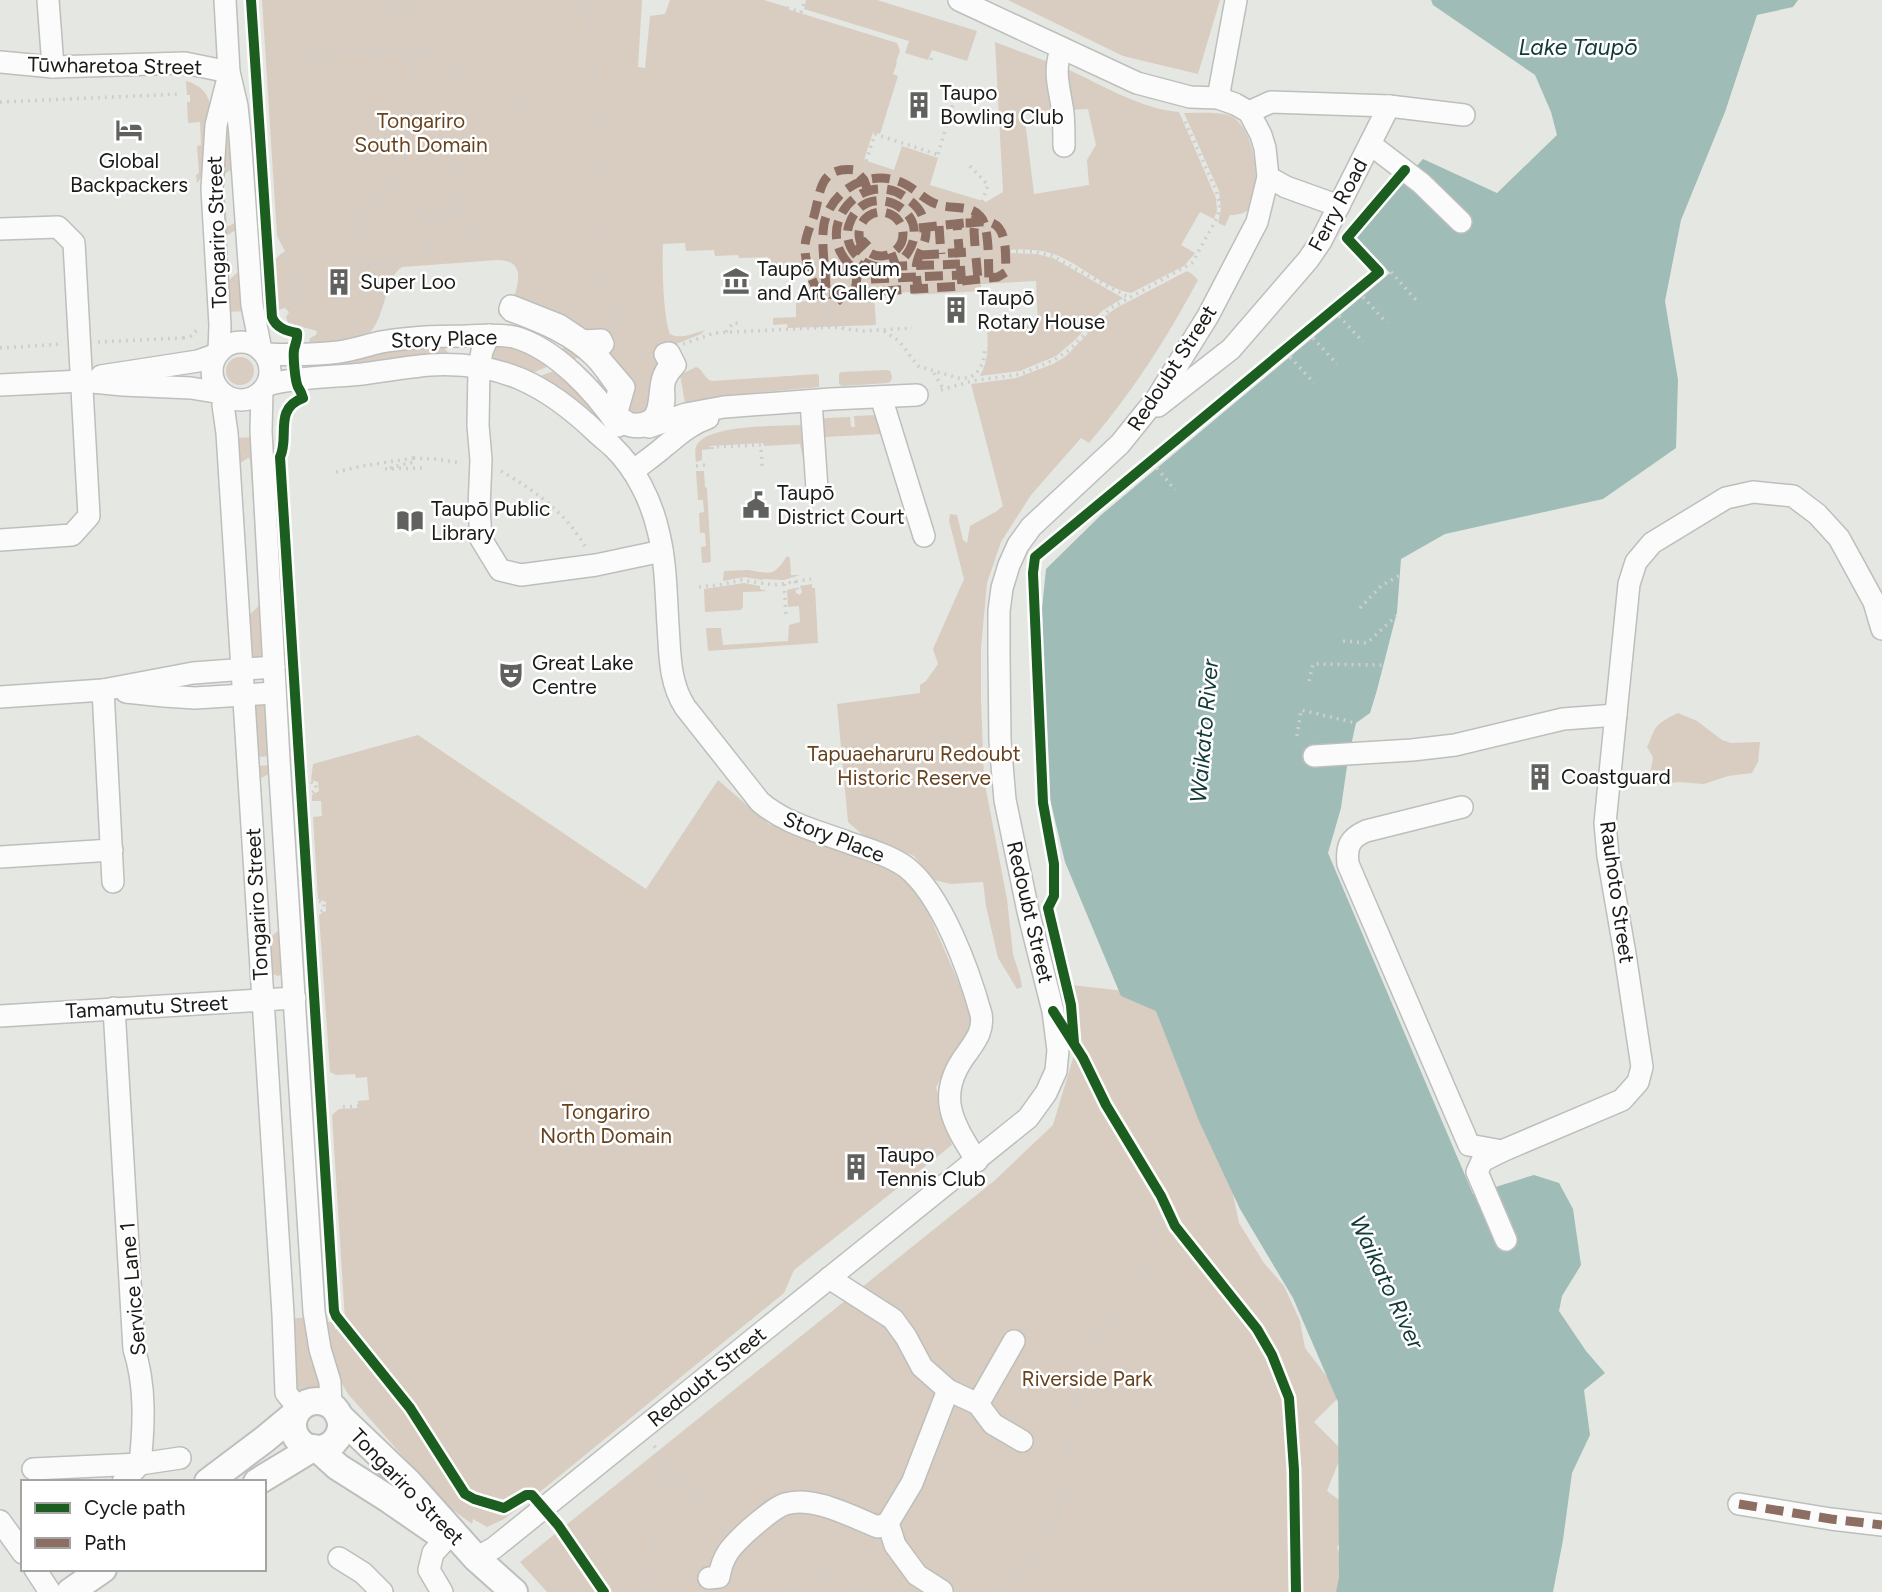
<svg xmlns="http://www.w3.org/2000/svg" width="1882" height="1592" font-family="Figtree,sans-serif">
<rect width="100%" height="100%" fill="#e5e7e2"/>
<g fill="#d8cdc0">
<path d="M262,0H642L638,67L645,68L650,16L665,14L670,0H764L787,7V9L897,43L900,51L896,62L897,63L893,74L898,76L880,134L873,132L864,160L894,170L902,146L938,158L930,185L986,202L1003,192L995,42L1051,63L1058,110L1024,112L1034,194L1089,185L1087,160L1096,145L1088,109L1067,110L1063,67C1096,82 1143,110 1179,112L1216,198L1217,210L1214,219L1200,212L1181,245L1195,253L1184,266L1131,293C1101,287 1080,263 1053,254C1039,249 1024,249 1009,250L1010,253L1036,254L1053,258L1123,298L1102,311L1075,340L1056,356L1020,371L980,376C989,360 988,345 987,327L1038,325L1036,281L981,284V291L913,295L912,292L874,294L876,325L788,328L787,324L773,325V318L796,317V302L809,301L807,266L769,267L768,257L739,258L738,255L715,256L714,250L686,251L685,243L663,244C662,265 663,316 670,334C680,340 694,333 705,330L701,334L666,348L643,426L592,381L611,378L590,353L569,361L557,351L576,342L510,309C516,289 530,261 498,260L402,267C383,278 386,328 362,338C348,345 332,339 318,343C314,344 312,347 308,348L310,338L316,335L317,331L288,323L286,317L289,312L285,308L279,310L271,262L285,251L277,236Z"/>
<path d="M806,0H877L977,31L967,61L932,50L928,60L905,53L909,41L804,9Z"/>
<path d="M1008,0H1220L1198,74L1123,56Z"/>
<path d="M186,81C216,90 211,111 208,137C206,150 204,163 202,176L197,183L196,175L199,173L197,146L201,145L200,122L188,123L187,102H190V95H187Z"/>
<path d="M228,112L232,169L223,175L227,226H229L240,220L247,311L225,312L226,283L238,272L236,231H234L223,238L218,189Z"/>
<path d="M1184,113C1195,113 1218,112 1228,115C1255,124 1263,186 1250,208C1245,214 1237,215 1230,215L1225,226L1218,223L1221,209L1219,191Z"/>
<path d="M1187,271L1192,274L1198,280C1167,338 1132,393 1089,443L1081,438L1031,495L1001,542L987,583L981,648V700L984,779L1007,899L1013,954L1020,976L1022,987L1017,989L998,958L986,906L983,882L951,884L934,880L914,856L864,836L848,822L837,704L920,693V685L926,681L938,664L933,649L964,579L949,521L950,514L957,515L963,540L967,543L970,526L997,511L1003,506L971,384L1016,378L1053,364L1066,356L1102,319L1116,308Z"/>
<path d="M505,343L539,356L549,366L532,373L529,377L492,363C489,352 493,345 505,343Z"/>
<path d="M444,347L450,356L425,355L398,357L377,360L343,369L309,373L308,363L354,359L396,348Z"/>
<circle cx="240" cy="371" r="14"/>
<path d="M557,367L590,402L607,431L537,377L554,371Z"/>
<path d="M696,367C703,369 704,379 712,381L817,374L819,376V387L722,396L685,403L680,375Z"/>
<path d="M886,370L890,371L892,376L891,381L888,383L842,386L839,384V374L841,372Z"/>
<path d="M877,415L882,434L825,437L824,429H819L821,420L826,418L850,417L851,427H855L854,416Z"/>
<path d="M802,425L805,456L803,458L800,444L764,446L763,443L710,446V449L702,450V460L696,462C695,454 694,446 700,441C717,425 779,426 802,425Z"/>
<path d="M255,437L268,649L263,660L250,658L248,616L260,605L250,459L248,458L236,466L234,438Z"/>
<path d="M696,471H704L705,487L707,488L711,562L702,563L701,547L706,546L705,533H700L699,513L704,512L703,500H698Z"/>
<path d="M787,556L790,558L791,575H800L784,580L763,579L762,580L744,577L723,581L724,571C732,571 740,570 748,570C771,573 773,578 787,556Z"/>
<path d="M744,583L760,586V589L767,591L743,592V607L741,610L705,612L704,589Z"/>
<path d="M812,584V588H815L818,643L708,651L706,628H721L723,645L788,641L789,625L800,622L799,606L788,607L787,590L795,588L796,593L800,595L802,592L800,586Z"/>
<path d="M265,703L270,707L275,756L254,757L255,705Z"/>
<path d="M1678,713L1697,721L1722,740L1731,743L1760,742L1758,762L1752,773L1728,776L1704,784L1678,782L1648,786L1653,757L1647,747C1650,742 1651,736 1654,731C1658,722 1670,717 1678,713Z"/>
<path d="M418,735L646,889L718,780L769,824L896,871L921,896L975,1020L936,1087L952,1145L794,1270L784,1293L536,1495L528,1492L506,1505L479,1497L467,1491L419,1414L345,1320L332,1115L339,1109L358,1108V1101L369,1100L367,1077L356,1078L355,1074L336,1075L330,1072L319,915L326,911V902L318,899L313,817L322,816L321,801H312V795L319,791L318,782L311,780L313,764Z"/>
<path d="M275,765L286,972L278,976L270,973L268,939L279,930L269,774L256,781L254,766Z"/>
<path d="M1072,985L1149,994L1224,1151L1239,1223L1264,1263L1284,1286L1300,1321L1305,1348L1341,1395L1314,1422L1343,1451L1327,1491L1358,1514L1337,1547L1346,1577L1340,1592H547L520,1562L994,1181L1053,1125L1079,1038Z"/>
<path d="M310,1317L322,1387L292,1391L288,1319Z"/>
<path d="M319,1317H327L328,1322H334L335,1329H341L342,1334H347L388,1387L412,1415L464,1497L471,1501L505,1510L509,1509L527,1497L532,1498L504,1519L487,1527L473,1519L472,1524L445,1504L348,1394L338,1377Z"/>
</g>
<path fill="#9fbcb7" d="M1431,0H1798L1793,7L1757,15L1725,112L1681,220L1665,301L1678,380L1676,448L1603,499L1445,534L1401,559L1397,612L1377,690L1370,713L1356,723L1348,759L1341,808L1328,853L1473,1194L1534,1175L1559,1183L1573,1209L1581,1265L1562,1296L1559,1311L1586,1351L1605,1373L1584,1390L1590,1435L1572,1473L1563,1540L1553,1592H1336L1339,1578L1338,1402L1293,1298L1240,1209L1199,1121L1156,1011L1121,996L1065,862L1044,774L1039,638L1046,569L1101,515L1390,273L1355,236L1423,159L1497,193L1557,135L1551,112L1535,75L1433,5Z"/>
<g fill="none" stroke-linecap="round" stroke-linejoin="round">
<defs>
<g id="minor">
<path d="M48,0L53,67"/>
<path d="M225,0L229,72L237,106L240,135L252,305L261,350"/>
<path d="M1062,48C1052,71 1060,89 1063,113C1064,124 1064,135 1064,146"/>
<path d="M0,62L53,67L185,63L229,72"/>
<path d="M1218,98L1236,0"/>
<path d="M1389,106L1464,115"/>
<path d="M1370,144L1421,183L1461,222"/>
<path d="M1268,177L1286,187L1339,206"/>
<path d="M0,229L58,227L74,243L89,516L72,535L0,540"/>
<path d="M511,306L559,325L583,341L601,340L603,344L594,352L624,387L616,415L630,424C675,427 649,385 671,365L665,354L669,353L675,365C654,387 670,394 661,412C651,433 626,429 613,415L619,388C611,378 604,366 595,357C572,334 542,322 512,311L510,309Z"/>
<path d="M489,335L482,351L479,368L478,425L481,460L479,508L481,539L500,570L521,575L596,565L662,551"/>
<circle cx="241" cy="371" r="29"/>
<path d="M219,352L220,325L212,189L216,125L228,78"/>
<path d="M265,354C290,355 314,355 339,352C354,350 367,345 381,342C409,337 438,336 466,336C482,335 499,334 514,337C555,348 595,392 618,426"/>
<path d="M101,376L198,361L217,354"/>
<path d="M0,385L82,381L123,385L191,388L221,393"/>
<path d="M267,385C298,377 330,377 362,374C385,371 407,367 430,365C502,361 547,385 597,433C602,438 608,442 613,447C635,468 651,500 658,530C666,561 666,594 668,625C670,654 669,682 685,707L760,802C786,824 815,830 847,842C867,849 889,855 906,867C942,895 969,971 981,1014C984,1030 976,1040 967,1053C935,1095 952,1122 977,1161"/>
<path d="M262,391L261,431L279,760L314,1312L320,1349L330,1382L331,1406"/>
<path d="M224,395L223,405L227,433L283,1314L286,1393L299,1409"/>
<path d="M881,397L924,536"/>
<path d="M811,401L817,489"/>
<path d="M1158,406L1231,349L1308,260L1321,241L1389,106L1271,102L1249,112"/>
<path d="M649,427L686,414L724,407L831,399L917,395"/>
<path d="M633,471C643,463 655,455 665,446C680,434 689,425 708,418"/>
<path d="M103,690L113,882"/>
<path d="M126,692L164,696L195,698L275,693"/>
<path d="M0,697L103,690L193,673L274,667"/>
<path d="M1314,756L1412,750L1455,745L1563,719L1616,715"/>
<path d="M1462,807L1366,831C1350,838 1346,846 1348,864L1469,1145L1502,1151"/>
<path d="M0,857L112,850"/>
<path d="M0,1016L295,998"/>
<path d="M1506,1240L1477,1172L1482,1161L1502,1151L1622,1100L1638,1082L1642,1067L1625,954L1608,856L1605,823L1629,584L1636,562L1652,543L1726,498L1753,492L1793,496L1817,514L1839,538L1874,602L1882,629"/>
<path d="M829,1278L893,1319L906,1337L922,1367L948,1390L978,1404L993,1424L1022,1441"/>
<path d="M978,1404L1014,1341"/>
<path d="M33,1469L140,1464C144,1426 146,1386 134,1349L114,1008"/>
<path d="M123,1482L140,1464L180,1458"/>
<path d="M1739,1504L1831,1519L1882,1525"/>
<path d="M0,1521L23,1553"/>
<path d="M339,1558L363,1573L382,1592"/>
<path d="M476,1558L494,1548L1028,1118L1046,1093L1056,1071L1058,1050L1053,1011L1028,911L1005,800L1000,741L999,656V611L1002,588L1009,565L1018,545L1031,527L1120,444L1157,398L1208,316L1257,222L1268,177L1265,148L1261,135L1249,112L1235,104L1218,98L1190,97L1137,83L959,0"/>
<path d="M35,1569L50,1592"/>
<path d="M709,1578L719,1577C723,1553 733,1545 750,1529C761,1520 772,1509 785,1504C813,1495 852,1517 878,1527L888,1523"/>
<path d="M942,1591L917,1575L895,1545L888,1523L912,1483L948,1390"/>
<path d="M442,1592L429,1570L433,1553L446,1539"/>
</g>
<g id="major">
<circle cx="317" cy="1425" r="24"/>
<path d="M339,1416L408,1482L476,1558L514,1592"/>
<path d="M318,1449L338,1467L387,1498L442,1536"/>
<path d="M208,1482L265,1439L295,1414"/>
<path d="M257,1482L313,1448"/>
<path d="M70,1592L103,1569"/>
</g>
</defs>
<use href="#minor" stroke="#bdbfbc" stroke-width="24"/>
<use href="#major" stroke="#bdbfbc" stroke-width="30"/>
<g stroke="#cecece" stroke-width="3.5" stroke-dasharray="2 5" stroke-linecap="butt">
<path d="M388,0L391,11L397,22L422,51L538,115L562,136L587,164L598,167"/>
<path d="M586,0L599,112L598,271C599,279 601,287 605,294C611,305 618,313 613,326"/>
<path d="M787,8L801,12L805,0"/>
<path d="M394,18L414,0"/>
<path d="M277,56L358,50L421,51"/>
<path d="M931,60L932,57"/>
<path d="M0,102L181,94"/>
<path d="M938,154L953,104H955"/>
<path d="M866,161L875,134L939,155"/>
<path d="M453,163L462,173L457,182L462,192L453,210"/>
<path d="M970,166L988,185L979,210"/>
<path d="M378,198L394,210C403,209 412,208 419,211L421,218L438,222L441,211L460,210L488,255"/>
<path d="M426,219L428,259"/>
<path d="M280,241L371,210"/>
<path d="M975,246L976,258"/>
<path d="M1009,251L1036,252L1052,256L1128,297"/>
<path d="M970,252H981"/>
<path d="M281,254C295,273 312,292 287,310"/>
<path d="M824,262L825,271"/>
<path d="M372,266L378,279L380,308"/>
<path d="M397,266L392,264L355,267C354,236 363,217 381,193C387,186 395,181 398,173C413,135 411,91 414,51"/>
<path d="M1391,272L1417,301"/>
<path d="M296,275L317,274"/>
<path d="M1363,297L1387,323"/>
<path d="M827,313L844,329"/>
<path d="M377,316L379,315"/>
<path d="M1339,316L1363,342"/>
<path d="M816,327L837,302"/>
<path d="M884,331L899,341L918,366L958,378H968L976,374L983,363L985,350"/>
<path d="M726,332L733,323H740"/>
<path d="M183,338L191,336L200,327"/>
<path d="M1313,338L1337,364"/>
<path d="M98,342L183,338"/>
<path d="M683,344L714,333L832,327L863,331L912,328"/>
<path d="M0,348L62,344"/>
<path d="M620,348L631,353L646,354"/>
<path d="M1290,357L1314,383"/>
<path d="M934,373L943,389"/>
<path d="M941,390L972,381L1021,374L1054,360L1069,350L1111,308L1192,263L1217,218L1220,205L1216,190L1183,117"/>
<path d="M712,449V447L761,445L762,467"/>
<path d="M696,466L705,465"/>
<path d="M422,468L385,469L414,462V458L434,459L462,463"/>
<path d="M1157,468L1175,490"/>
<path d="M501,471C534,490 565,512 585,546"/>
<path d="M336,472L362,466L414,458"/>
<path d="M795,581L798,591"/>
<path d="M784,584L786,616"/>
<path d="M699,587L719,585L741,580L774,585L811,579"/>
<path d="M1360,608L1381,586L1400,575"/>
<path d="M1343,641L1367,643L1396,616"/>
<path d="M1309,681L1313,664L1383,665"/>
<path d="M1297,736L1301,710L1356,723"/>
<path d="M311,782L316,784V790L312,793"/>
<path d="M319,901L324,903V910L319,913"/>
<path d="M343,1107L358,1106"/>
<path d="M654,1446L721,1530"/>
<path d="M547,1585L548,1592"/>
<path d="M649,1592L648,1576L668,1461"/>
<path d="M786,1592C808,1568 841,1575 866,1592"/>
<path d="M995,1592L1023,1570L1039,1553L1058,1514L1063,1491L1077,1387L1087,1350L1100,1332L1124,1304L1147,1258L1156,1234L1161,1196"/>
</g>
<use href="#minor" stroke="#fbfbfb" stroke-width="21"/>
<use href="#major" stroke="#fbfbfb" stroke-width="26"/>
<g stroke="#8d6e63" stroke-width="9" stroke-dasharray="18 9" stroke-linecap="butt">
<path d="M868,191L864,180L855,170C819,166 821,191 814,216C810,227 805,237 805,248C805,264 812,282 820,295L962,286L957,224"/>
<circle cx="881" cy="234" r="22"/>
<path d="M939,226L941,254"/>
<path d="M919,228L964,223"/>
<path d="M975,246L974,231L976,216"/>
<path d="M891,253L896,266C951,217 866,171 849,225C843,242 856,262 874,266C883,269 892,267 901,266C921,265 940,265 960,264"/>
<path d="M921,255L970,252"/>
<path d="M976,258L978,279"/>
<path d="M824,262C823,249 822,236 824,224C831,191 866,170 898,181C914,186 924,201 939,205C952,209 971,205 980,216C990,226 988,264 989,279"/>
<path d="M848,263C812,223 867,164 909,200C916,205 922,212 924,221C930,240 921,246 917,262C915,270 917,281 918,289"/>
<path d="M825,271L826,288L830,298"/>
<path d="M871,279L961,275"/>
<path d="M962,281L998,277L1006,272V269C1005,254 1008,226 989,222C981,221 972,223 965,223"/>
<path d="M855,292L857,277L865,262"/>
<path d="M837,302C846,294 842,277 847,265C851,254 861,247 869,239"/>
<path d="M1739,1504L1831,1519L1882,1525"/>
</g>
<defs>
<g id="cycleway">
<path d="M251,0L272,317C276,328 287,331 297,333C298,340 295,344 294,350C293,357 295,381 298,387C300,390 302,394 303,398C273,409 290,437 280,457L334,1311L336,1316L410,1408L465,1494L474,1499L504,1508L526,1495H532L558,1525L604,1592"/>
<path d="M1053,1011L1083,1058L1106,1105L1161,1196L1175,1226L1257,1329L1272,1355L1289,1398L1294,1470L1296,1592"/>
<path d="M1074,1043L1071,1005L1048,908L1054,896V864L1043,803L1033,573L1035,557L1379,272L1347,238L1405,170"/>
</g>
</defs>
<use href="#cycleway" stroke="#fff" stroke-width="15"/>
<use href="#cycleway" stroke="#1b5e20" stroke-width="10"/>
</g>
<defs>
<symbol id="building-bare" viewBox="-9 -9 18 18"><path d="M-4-6H4V6H1V3H-1V6H-4ZM-2.5-4.3h1.7v1.8h-1.7ZM.8-4.3h1.7v1.8H.8ZM-2.5-1h1.7V.8h-1.7ZM.8-1h1.7V.8H.8Z" fill="#61625f" stroke="#fff" stroke-width="2.5" paint-order="stroke"/></symbol>
<symbol id="hotel-bare" viewBox="-9 -9 18 18"><path d="M-6-4.5h1.5V1H6V5H4.5V3h-9V5H-6ZM-4 0a1.8 1.8 0 1 1 3.6 0ZM.5 0V-2.5h3Q6-2.5 6 0Z" fill="#61625f" stroke="#fff" stroke-width="2.5" paint-order="stroke"/></symbol>
<symbol id="museum-bare" viewBox="-9 -9 18 18"><path d="M0-6L6-3V-2H-6V-3ZM-5-1h2V3h-2ZM-1-1h2V3h-2ZM3-1h2V3H3ZM-6 4H6V6H-6Z" fill="#61625f" stroke="#fff" stroke-width="2.5" paint-order="stroke"/></symbol>
<symbol id="civic-bare" viewBox="-9 -9 18 18"><path d="M-.6-6.5H3V-4.5H.6V-3L4-1V1h2V6H-6V1h2V-1L-.6-3ZM-1.2 2.5V6h2.4V2.5Z" fill="#61625f" stroke="#fff" stroke-width="2.5" paint-order="stroke"/></symbol>
<symbol id="library-bare" viewBox="-9 -9 18 18"><path d="M-6-4Q-3-5.5-.7-3.5V5Q-3 3-6 4ZM6-4Q3-5.5 .7-3.5V5Q3 3 6 4Z" fill="#61625f" stroke="#fff" stroke-width="2.5" paint-order="stroke"/></symbol>
<symbol id="theatre-bare" viewBox="-9 -9 18 18"><path d="M-5-5.5Q0-4 5-5.5V0Q5 5 0 6Q-5 5-5 0ZM-3.3-2.5H-1v1.5H-3.3ZM1-2.5H3.3v1.5H1ZM-2.8 1Q0 5.5 2.8 1Z" fill="#61625f" stroke="#fff" stroke-width="2.5" paint-order="stroke"/></symbol>
</defs>
<g fill-rule="evenodd">
<use href="#building-bare" x="900" y="86" width="38" height="38"/>
<use href="#hotel-bare" x="110" y="111" width="38" height="38"/>
<use href="#museum-bare" x="717" y="262" width="38" height="38"/>
<use href="#building-bare" x="320" y="263" width="38" height="38"/>
<use href="#building-bare" x="937" y="291" width="38" height="38"/>
<use href="#civic-bare" x="737" y="486" width="38" height="38"/>
<use href="#library-bare" x="391" y="502" width="38" height="38"/>
<use href="#theatre-bare" x="492" y="656" width="38" height="38"/>
<use href="#building-bare" x="1521" y="758" width="38" height="38"/>
<use href="#building-bare" x="837" y="1148" width="38" height="38"/>
</g>
<g text-anchor="middle" stroke-width="5" stroke-linejoin="round" paint-order="stroke">
<g font-size="21" fill="#1a1b18" stroke="#fff">
<text transform="translate(115 66) rotate(1)" y="7">Tūwharetoa Street</text>
<text transform="translate(1338 205) rotate(-62)" y="7">Ferry Road</text>
<text transform="translate(217 232) rotate(-92)" y="7">Tongariro Street</text>
<text transform="translate(444 339) rotate(-2)" y="7">Story Place</text>
<text transform="translate(1172 368) rotate(-57)" y="7">Redoubt Street</text>
<text transform="translate(834 837) rotate(21)" y="7">Story Place</text>
<text transform="translate(1617 892) rotate(82)" y="7">Rauhoto Street</text>
<text transform="translate(257 904) rotate(-93)" y="7">Tongariro Street</text>
<text transform="translate(1030 912) rotate(77)" y="7">Redoubt Street</text>
<text transform="translate(147 1007) rotate(-3)" y="7">Tamamutu Street</text>
<text transform="translate(133 1289) rotate(-95)" y="7">Service Lane 1</text>
<text transform="translate(707 1377) rotate(-39)" y="7">Redoubt Street</text>
<text transform="translate(407 1487) rotate(46)" y="7">Tongariro Street</text>
</g>
<g font-size="21" fill="#1a1b18" stroke="#fff" text-anchor="start">
<text x="940" y="100">Taupo<tspan x="940" dy="24">Bowling Club</tspan></text>
<text x="129" y="168" text-anchor="middle">Global<tspan x="129" dy="24">Backpackers</tspan></text>
<text x="757" y="276">Taupō Museum<tspan x="757" dy="24">and Art Gallery</tspan></text>
<text x="360" y="289">Super Loo</text>
<text x="977" y="305">Taupō<tspan x="977" dy="24">Rotary House</tspan></text>
<text x="777" y="500">Taupō<tspan x="777" dy="24">District Court</tspan></text>
<text x="431" y="516">Taupō Public<tspan x="431" dy="24">Library</tspan></text>
<text x="532" y="670">Great Lake<tspan x="532" dy="24">Centre</tspan></text>
<text x="1561" y="784">Coastguard</text>
<text x="877" y="1162">Taupo<tspan x="877" dy="24">Tennis Club</tspan></text>
</g>
<g font-size="21" fill="#68421e" stroke="#fff">
<text x="421" y="128">Tongariro<tspan x="421" dy="24">South Domain</tspan></text>
<text x="914" y="761">Tapuaeharuru Redoubt<tspan x="914" dy="24">Historic Reserve</tspan></text>
<text x="606" y="1119">Tongariro<tspan x="606" dy="24">North Domain</tspan></text>
<text x="1087" y="1386">Riverside Park</text>
</g>
<g font-size="23" font-style="italic" fill="#113936" stroke="#fff">
<text x="1578" y="55">Lake Taupō</text>
<text transform="translate(1204 731) rotate(-85)" y="8">Waikato River</text>
<text transform="translate(1387 1282) rotate(65)" y="8">Waikato River</text>
</g>
</g>
<rect x="21" y="1480" width="245" height="91" fill="#ffffff" stroke="#a3a4a3" stroke-width="2"/>
<rect x="35" y="1503" width="35" height="10" fill="#1b5e20" stroke="#a3a4a3" stroke-width="2"/>
<text x="84" y="1515" font-size="21" fill="#1a1b18">Cycle path</text>
<rect x="35" y="1538" width="35" height="10" fill="#8d6e63" stroke="#a3a4a3" stroke-width="2"/>
<text x="84" y="1550" font-size="21" fill="#1a1b18">Path</text>
</svg>
